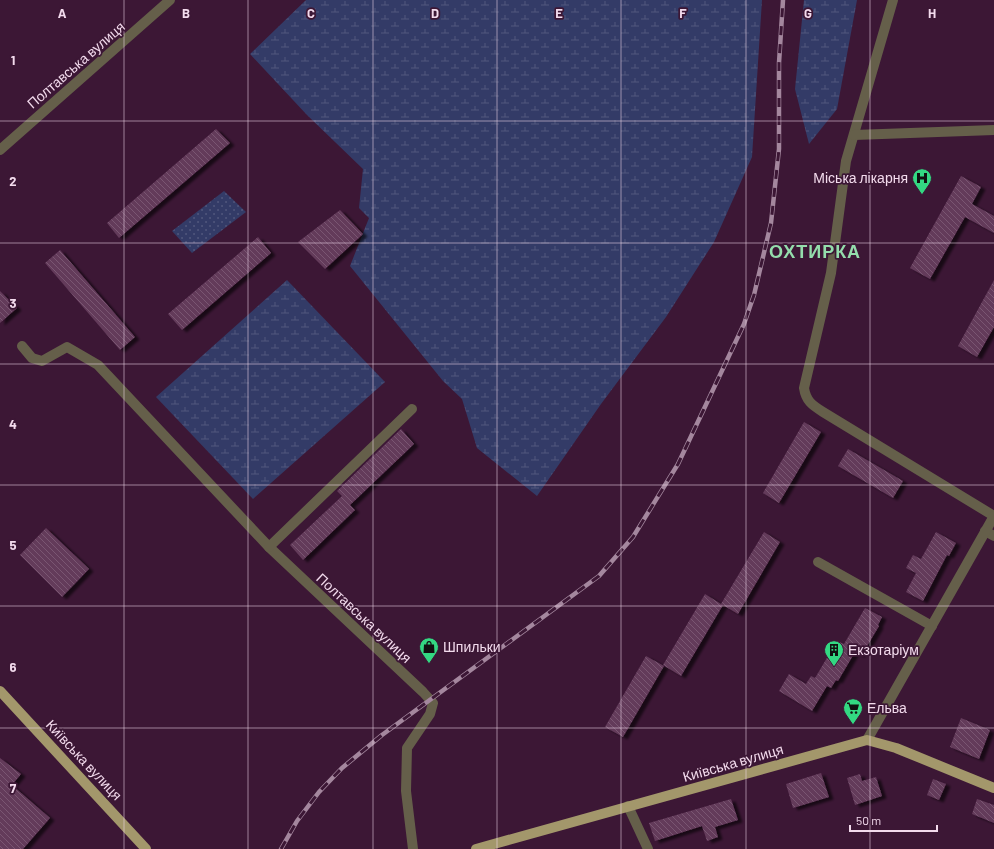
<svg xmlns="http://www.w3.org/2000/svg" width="994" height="849" font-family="Barlow,sans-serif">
<defs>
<pattern id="wetland-marsh" width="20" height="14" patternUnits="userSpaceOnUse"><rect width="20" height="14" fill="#333b67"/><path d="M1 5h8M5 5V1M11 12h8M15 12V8" fill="none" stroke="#51577d"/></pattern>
<pattern id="park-dots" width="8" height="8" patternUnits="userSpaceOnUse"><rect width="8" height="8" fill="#333b67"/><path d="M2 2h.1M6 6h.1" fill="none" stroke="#51577d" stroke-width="1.8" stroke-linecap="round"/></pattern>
<pattern id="building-back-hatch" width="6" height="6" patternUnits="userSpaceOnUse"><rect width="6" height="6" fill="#633a5a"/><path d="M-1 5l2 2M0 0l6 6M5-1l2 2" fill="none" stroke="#7a5672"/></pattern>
<filter id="shadow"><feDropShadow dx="4.5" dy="2.5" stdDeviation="1" flood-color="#0009"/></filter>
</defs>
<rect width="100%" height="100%" fill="#3c1735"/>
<g fill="url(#wetland-marsh)">
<path d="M306,0H762L752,157L714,242L666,317L601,404L537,496L477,448L462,399L443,381L350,266L369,218L359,208L363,169L307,115L250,54Z"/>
<path d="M804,0H857L837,109L809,144L795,89Z"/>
<path d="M287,280L385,382L253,499L156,397Z"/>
</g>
<path fill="url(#park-dots)" d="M224,191L246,212L192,253L172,231Z"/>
<g fill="url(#building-back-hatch)" filter="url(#shadow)">
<path d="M216,129L230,143L119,238L107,223Z"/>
<path d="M961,176L981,187L972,204L994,216V233L965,217L930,279L910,268Z"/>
<path d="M340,210L363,234L325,269L298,242Z"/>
<path d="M258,237L271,253L182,330L168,314Z"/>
<path d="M60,250L135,337L120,350L45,263Z"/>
<path d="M994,280V327L977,357L958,346Z"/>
<path d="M0,291L17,308L0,323Z"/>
<path d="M804,422L821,432L779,503L763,493Z"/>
<path d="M401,429L414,444L350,505L355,510L303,560L290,545L342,496L337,491Z"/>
<path d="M848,449L903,481L893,498L838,466Z"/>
<path d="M46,528L89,569L62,597L20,555Z"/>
<path d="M764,532L780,542L738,614L723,605L681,676L663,665L705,594L721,604Z"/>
<path d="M936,532L956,543L949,556L947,555L923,601L906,592L916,573L906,568L913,555L921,559Z"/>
<path d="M865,608L882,617L878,625L879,626L866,648L865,647L860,655L855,652L838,681L836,680L831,688L827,686L812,711L779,691L789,674L806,684L811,676L815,678L837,641L844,644Z"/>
<path d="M646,656L664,666L623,737L605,727Z"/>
<path d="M961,718L990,730L979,759L950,747Z"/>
<path d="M0,758L21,774L12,785L50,818L23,849H0Z"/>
<path d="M821,773L829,797L793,808L786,784Z"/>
<path d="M860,774L862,781L876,777L882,796L855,805L847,778Z"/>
<path d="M933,779L946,784L939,800L927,795Z"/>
<path d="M731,799L738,820L715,827L718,837L707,841L702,826L655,841L649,823Z"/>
<path d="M977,799L994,805V823L972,814Z"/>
</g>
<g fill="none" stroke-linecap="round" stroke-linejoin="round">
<g stroke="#655f4a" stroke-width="10">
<path d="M893,0L846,161L831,273L804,388C806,401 812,405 823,412L994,516"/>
<path d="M854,135L994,130"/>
<path d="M0,150L170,0"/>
<path d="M22,346L32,358L42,361L67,347L98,365L269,547L423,692L433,703L430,714L407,748L406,791L413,849"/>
<path d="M985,531L994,536"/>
<path d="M269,547L412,409"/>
<path d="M818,562L932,626"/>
<path d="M867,740L994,516"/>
<path d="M628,806L648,849"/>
</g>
<g stroke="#a3976b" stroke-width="10">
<path d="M0,691L146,849"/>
<path d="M476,849L867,740L896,748L994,788"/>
</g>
<defs>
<path id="rail" d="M281,849L297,821L319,792L342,768L382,735L599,576L633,537L678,464L744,324L754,295L771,223L779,149V63L783,0"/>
</defs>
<use href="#rail" stroke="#a4879e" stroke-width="4.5"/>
<use href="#rail" stroke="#3c1735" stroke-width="3" stroke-dasharray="9" stroke-linecap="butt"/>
</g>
<path fill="none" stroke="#f3dbed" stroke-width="1" stroke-opacity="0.55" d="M124,0V849M248,0V849M373,0V849M497,0V849M621,0V849M746,0V849M870,0V849M0,121H994M0,243H994M0,364H994M0,485H994M0,606H994M0,728H994"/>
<defs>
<symbol id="hospital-pin" viewBox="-11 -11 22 30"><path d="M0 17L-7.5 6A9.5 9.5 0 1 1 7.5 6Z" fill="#33d882" stroke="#3c1735"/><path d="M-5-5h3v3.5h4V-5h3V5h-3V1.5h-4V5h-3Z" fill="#111"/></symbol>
<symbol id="shop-pin" viewBox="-11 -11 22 30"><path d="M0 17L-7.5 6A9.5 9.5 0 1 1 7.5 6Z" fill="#33d882" stroke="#3c1735"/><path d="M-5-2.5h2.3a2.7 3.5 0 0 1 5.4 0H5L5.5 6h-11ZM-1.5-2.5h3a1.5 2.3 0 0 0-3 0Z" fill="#111"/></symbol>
<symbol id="building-pin" viewBox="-11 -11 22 30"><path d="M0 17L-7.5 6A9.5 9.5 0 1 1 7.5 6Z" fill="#33d882" stroke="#3c1735"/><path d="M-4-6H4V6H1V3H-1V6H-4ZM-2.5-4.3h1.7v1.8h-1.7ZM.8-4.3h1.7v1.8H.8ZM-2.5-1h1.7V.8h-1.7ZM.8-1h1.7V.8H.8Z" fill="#111"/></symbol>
<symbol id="supermarket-pin" viewBox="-11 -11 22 30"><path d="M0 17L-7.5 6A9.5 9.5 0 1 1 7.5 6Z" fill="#33d882" stroke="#3c1735"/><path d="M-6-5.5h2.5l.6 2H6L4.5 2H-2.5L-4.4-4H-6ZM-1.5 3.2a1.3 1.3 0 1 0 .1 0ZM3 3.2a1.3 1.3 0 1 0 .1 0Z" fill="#111"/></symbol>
</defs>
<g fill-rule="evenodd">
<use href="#hospital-pin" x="911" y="167" width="22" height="30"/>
<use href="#shop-pin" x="418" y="636" width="22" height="30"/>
<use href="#building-pin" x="823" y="639" width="22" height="30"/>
<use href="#supermarket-pin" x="842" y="697" width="22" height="30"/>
</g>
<g text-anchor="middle" stroke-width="3.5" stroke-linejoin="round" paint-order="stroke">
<g font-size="14" fill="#f3dbed" stroke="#3c1735">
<text transform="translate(76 65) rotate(-41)" y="5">Полтавська вулиця</text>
<text transform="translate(364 618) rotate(43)" y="5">Полтавська вулиця</text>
<text transform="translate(84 760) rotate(47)" y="5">Київська вулиця</text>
<text transform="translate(733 763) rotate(-16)" y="5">Київська вулиця</text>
</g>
<g font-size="14" fill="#f3dbed" stroke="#3c1735" text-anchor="start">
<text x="908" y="183" text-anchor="end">Міська лікарня</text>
<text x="443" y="652">Шпильки</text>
<text x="848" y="655">Екзотаріум</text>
<text x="867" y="713">Ельва</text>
</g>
<g font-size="18" font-weight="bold" letter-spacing="1" fill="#94ddac" stroke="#3c1735">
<text x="815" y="258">ОХТИРКА</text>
</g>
</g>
<g font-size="13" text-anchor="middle" font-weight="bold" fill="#f3dbed" stroke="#3c1735" stroke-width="3.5" stroke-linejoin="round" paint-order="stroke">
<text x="62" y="18">A</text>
<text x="186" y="18">B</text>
<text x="311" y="18">C</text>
<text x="435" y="18">D</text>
<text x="559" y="18">E</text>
<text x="683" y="18">F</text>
<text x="808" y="18">G</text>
<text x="932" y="18">H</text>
<text x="13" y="65">1</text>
<text x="13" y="186">2</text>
<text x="13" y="308">3</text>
<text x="13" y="429">4</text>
<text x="13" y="550">5</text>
<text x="13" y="672">6</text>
<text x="13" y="793">7</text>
</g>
<path d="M850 825v6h87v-6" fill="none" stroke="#f3dbed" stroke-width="2"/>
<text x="856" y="825" font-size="12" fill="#f3dbed" stroke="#3c1735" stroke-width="3" paint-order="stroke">50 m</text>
</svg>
